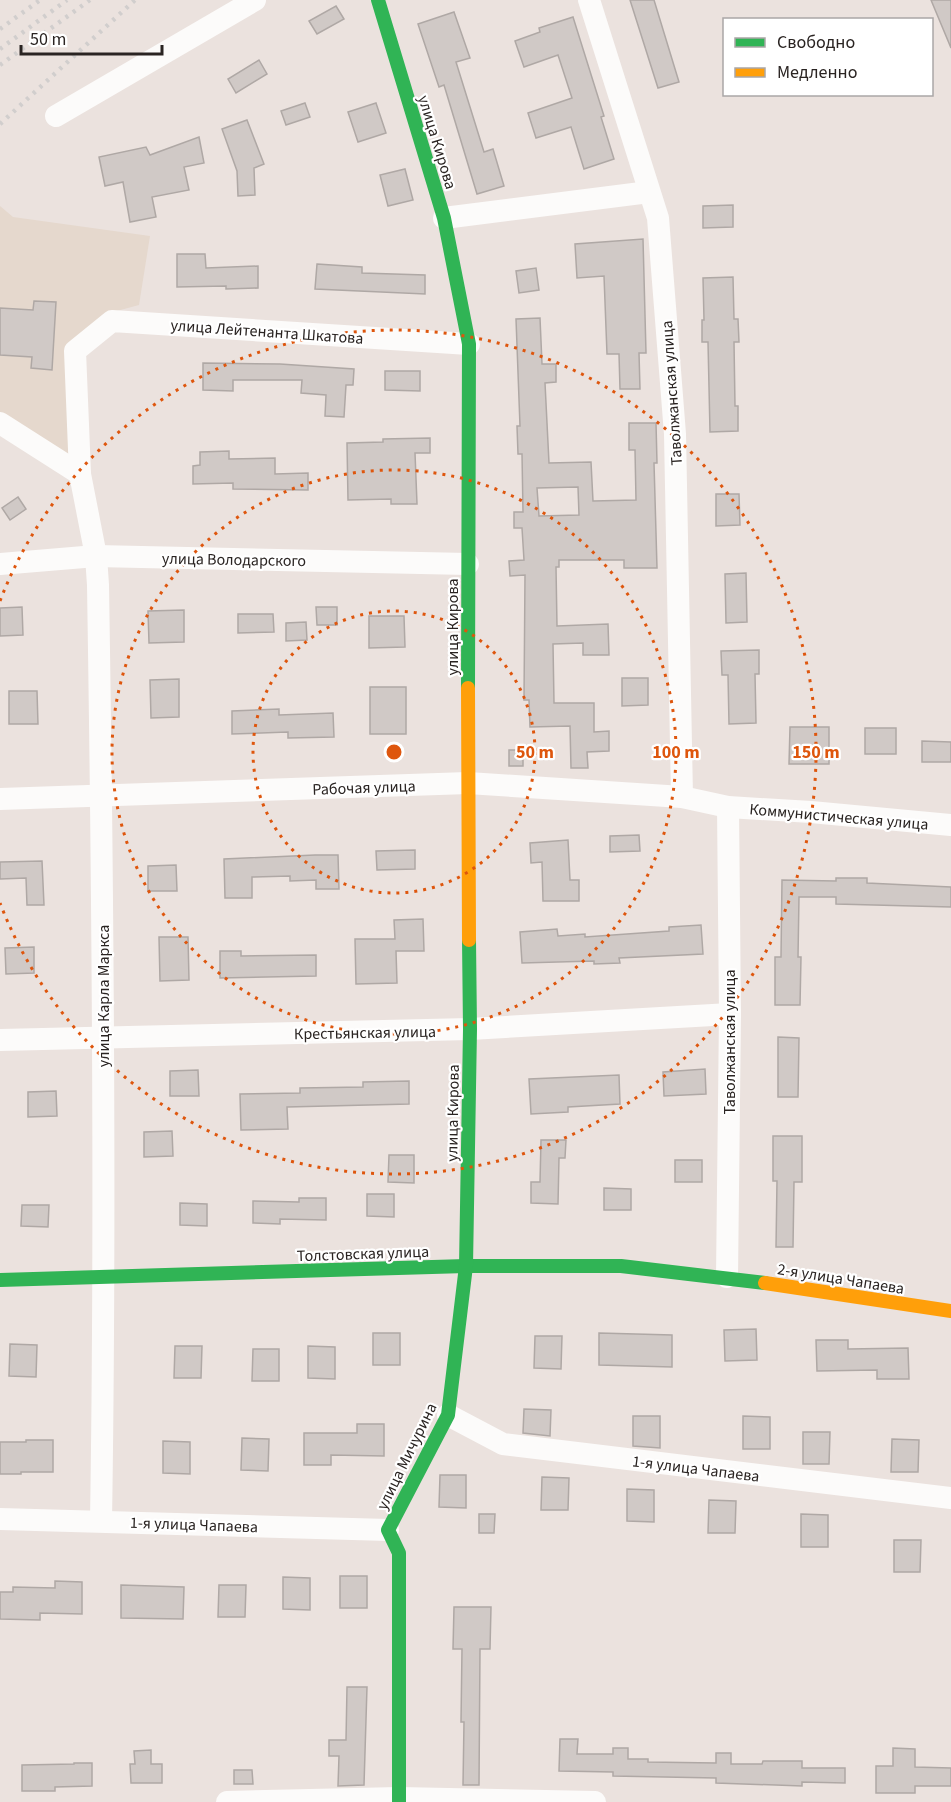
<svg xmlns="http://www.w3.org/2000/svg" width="951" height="1802" font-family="'Source Sans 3',sans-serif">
<rect width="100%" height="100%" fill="#ebe2de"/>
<path fill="#e5d8cd" d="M0,206L13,217L150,236L139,305L113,312L68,348L72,459L0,414Z"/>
<g fill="#d0c9c6" stroke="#afa8a5" stroke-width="1.5" fill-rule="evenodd">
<path d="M630,0H654L679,82L658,88Z"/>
<path d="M931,0H951V48Z"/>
<path d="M336,6L344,19L317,34L309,21Z"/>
<path d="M454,12L470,58L456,62L484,152L493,149L504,186L477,194L444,85L439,87L418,24Z"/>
<path d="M573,17L604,116L601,117L614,159L584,169L571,127L536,138L528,113L572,98L558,55L524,67L515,41L540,32L539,28Z"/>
<path d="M259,60L267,74L236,93L228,79Z"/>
<path d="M305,103L310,117L286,125L281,111Z"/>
<path d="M376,103L386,133L358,142L348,112Z"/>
<path d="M247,120L264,164L254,168L255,195L238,196L237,171L222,129Z"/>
<path d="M199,137L204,163L184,167L189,190L152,197L156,217L130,222L123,182L105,186L99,157L146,147L150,155Z"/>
<path d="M405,169L413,200L388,206L380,175Z"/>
<path d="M733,205V227L703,228V206Z"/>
<path d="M643,239L646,353H639L640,389H620L619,354H607L604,276L577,278L575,244Z"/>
<path d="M177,254H205L206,268L258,266V288L226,289V286L177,287Z"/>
<path d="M317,264L362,267V273L425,275V294L315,289Z"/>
<path d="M536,268L539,290L519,293L516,271Z"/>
<path d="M733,277L734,319H738L739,342H734L735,406H738V431L710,432L708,342H702V320H704L703,278Z"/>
<path d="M34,301L56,302L52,370L31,368L32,357L0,355V308L33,310Z"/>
<path d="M540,318L542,364H556V382L545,383L549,463L591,462L593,501L636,500L635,450H629V423H656L657,463H654L657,568H624V560H559V567H556L557,626L608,624L609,655H583V643L553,644L554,703H594V732L609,731V751L587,752L588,768H571L570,726L530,727L529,700H524L525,575L510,576L509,561L524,560L522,528H514V512H523L522,454H518L517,426H520L516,319ZM578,487L579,515L539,516L537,488Z"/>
<path d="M203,363L280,364L354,369L353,385H346L344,417L325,416L326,395L301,393L302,380H233V391L203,390Z"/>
<path d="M385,371H420V391L385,390Z"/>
<path d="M430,438V453H415L417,504H391V499L348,500L347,443L383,442V439Z"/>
<path d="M229,451V459L275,458V474L308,473V490L233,489V483L193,484V466L200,465V452Z"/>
<path d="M716,494H739L740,525L716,526Z"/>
<path d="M18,497L26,509L10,520L2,508Z"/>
<path d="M746,573L747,622L726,623L725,574Z"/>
<path d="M22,607L23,635L0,636V608Z"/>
<path d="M316,607H337V625H317Z"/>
<path d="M184,610V642L149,643L148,611Z"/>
<path d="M238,614H273L274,632L238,633Z"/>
<path d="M369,616H404L405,647L369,648Z"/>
<path d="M306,622L307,640L286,641V623Z"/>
<path d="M759,650V674H755L756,723L729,724L728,675H722L721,651Z"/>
<path d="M622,678H648V705L622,706Z"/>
<path d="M179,679V717L151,718L150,680Z"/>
<rect x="370" y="687" width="36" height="47"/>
<path d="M9,691H37L38,724H9Z"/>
<path d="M279,709V715L333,713L334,737L288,738V732L232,734V711Z"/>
<path d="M790,727H829V764H789Z"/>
<rect x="865" y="728" width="31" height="26"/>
<path d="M922,741L951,742V762H922Z"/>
<rect x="509" y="750" width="14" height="16"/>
<path d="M639,835L640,851L610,852V836Z"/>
<path d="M568,840L570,880H579V901H543L542,862L531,863L530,843Z"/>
<path d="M415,850V869L377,870L376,851Z"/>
<path d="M315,855H338L339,889H316V880L290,881V876L252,877V898H225L224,859Z"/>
<path d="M42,861L44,905H27L26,878L0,879V862Z"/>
<path d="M176,865L177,891H148V866Z"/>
<path d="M836,878H867V883L951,887V907L836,904V897H799L798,957H801L800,1005H775V957H781L782,880L836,881Z"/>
<path d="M423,919L424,951H396L397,983L356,984L355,939H395L394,920Z"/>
<path d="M701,925L703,954L619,958L620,963L594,964V961L522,963L520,932L557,929L558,936L585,934V937L669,931V927Z"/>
<path d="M159,937H188L189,980L160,981Z"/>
<path d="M34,947V973L6,974L5,948Z"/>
<path d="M220,951H241V956L316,955V976L220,978Z"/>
<path d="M778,1037L799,1038L798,1097H778Z"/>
<path d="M705,1069L706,1094L664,1096L663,1072Z"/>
<path d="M198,1070L199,1096H170V1071Z"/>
<path d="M619,1075L620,1104L568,1107V1112L531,1114L529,1079Z"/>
<path d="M409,1081V1104L287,1107L288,1129L241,1130L240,1094L300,1093V1088L363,1087V1082Z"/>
<path d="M56,1091L57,1116L28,1117V1092Z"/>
<path d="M172,1131L173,1156L144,1157V1132Z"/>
<path d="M773,1136H802V1182H794L793,1247H776L777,1181H773Z"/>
<path d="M541,1140H566L565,1158H559L558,1204L531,1203V1182H540Z"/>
<path d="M389,1155H414V1183L388,1182Z"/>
<rect x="675" y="1160" width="27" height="22"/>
<path d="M604,1188L631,1189V1210H604Z"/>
<path d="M367,1194H394V1217L367,1216Z"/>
<path d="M299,1198H326V1220L280,1219V1224L253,1223V1201L299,1202Z"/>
<path d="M180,1203L207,1204V1226L180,1225Z"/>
<path d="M22,1205H49L48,1227L21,1226Z"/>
<path d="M756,1329L757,1360L725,1361L724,1330Z"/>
<rect x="373" y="1333" width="27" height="32"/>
<path d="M599,1333L672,1335V1367L599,1365Z"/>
<path d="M535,1336H562L561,1369L534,1368Z"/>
<path d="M816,1340H848V1349L908,1348L909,1379H877V1370L817,1371Z"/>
<path d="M10,1344L37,1345L36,1377L9,1376Z"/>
<path d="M175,1346H202L201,1378H174Z"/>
<path d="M308,1346L335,1347V1379L308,1378Z"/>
<path d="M253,1349H279V1381H252Z"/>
<path d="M524,1409L551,1410L550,1436L523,1433Z"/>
<path d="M633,1416H660V1448L633,1446Z"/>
<path d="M743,1416L770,1417V1449H743Z"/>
<path d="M357,1424H384V1456L331,1455V1465H304V1433H357Z"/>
<path d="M803,1432H830L829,1464H803Z"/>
<path d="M242,1438L269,1439L268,1471L241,1470Z"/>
<path d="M892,1439L919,1440L918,1472H891Z"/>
<path d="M26,1440H53V1472H21V1474H0V1442H26Z"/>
<path d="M163,1441L190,1442V1474L163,1473Z"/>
<path d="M440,1475H466V1508L439,1507Z"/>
<path d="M542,1477L569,1478L568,1510H541Z"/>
<path d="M627,1489L654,1490V1522L627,1521Z"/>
<path d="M709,1500L736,1501L735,1533H708Z"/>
<path d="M479,1514H495L494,1533H479Z"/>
<path d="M801,1514L828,1515V1547H801Z"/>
<path d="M894,1540H921L920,1572H894Z"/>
<rect x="340" y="1576" width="27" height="32"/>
<path d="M283,1577L310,1578V1610L283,1609Z"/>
<path d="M55,1581L82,1582V1614L40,1613V1620L0,1619V1592H13V1587L55,1588Z"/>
<path d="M121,1585L184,1587L183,1619L121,1618Z"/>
<path d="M219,1585H246L245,1617H218Z"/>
<path d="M454,1607H491L490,1649H480L479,1785H463L464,1722H461L462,1649H453Z"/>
<path d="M347,1687H367L364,1785L338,1786L339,1756H329V1740H346Z"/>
<path d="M560,1739H578L577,1754H613V1748H628V1759H648V1762L716,1763V1753H731V1764H762L763,1761H802V1768H845V1783L802,1782V1786L716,1783V1778L613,1776V1772L559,1771Z"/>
<path d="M893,1748L915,1749V1767L951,1768V1786H915V1793H876V1766H893Z"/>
<path d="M151,1750V1764H162V1783H131L130,1764H135L134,1751Z"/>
<path d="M74,1763H92V1786L55,1787V1791H22V1765L74,1764Z"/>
<path d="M234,1770H252L253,1784H234Z"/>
</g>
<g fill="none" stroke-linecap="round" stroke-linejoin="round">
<g stroke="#fcfbfa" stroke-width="22">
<path d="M589,0L658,218L675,434L682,797"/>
<path d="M56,116L255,0"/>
<path d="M444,218L649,192"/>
<path d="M0,423L80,474"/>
<path d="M0,564L96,556L468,564"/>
<path d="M0,799L468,783L682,797L728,807L811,812L951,825"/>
<path d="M0,1040L470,1029L730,1014"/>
<path d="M727,1277L730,1014L728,807"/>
<path d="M448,1415L503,1444L951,1498"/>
<path d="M0,1519L388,1530"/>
<path d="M101,1521C106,1209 103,897 98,585L96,556L80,474L75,351L112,321L469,344"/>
<path d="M227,1802L399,1798L595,1802"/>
</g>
<g stroke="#30b455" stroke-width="14">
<path d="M378,0L444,218L469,344L468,688"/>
<path d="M0,1280L466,1266H621L765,1283"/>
<path d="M399,1802V1553L388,1530L448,1415L466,1266L470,1029L469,940"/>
</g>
<g stroke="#ff9f0a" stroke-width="14">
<path d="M468,688L469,940"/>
<path d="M765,1283L951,1311"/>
</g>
<g stroke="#d1cecd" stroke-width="4.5" stroke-dasharray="3 6" stroke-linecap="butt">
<path d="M0,29L40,0"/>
<path d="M0,49L67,0"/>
<path d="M0,65L90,0"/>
<path d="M0,124L135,0"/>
</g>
</g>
<g fill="none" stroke="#de560d" stroke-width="3" stroke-dasharray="3 6">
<circle cx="394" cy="752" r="141"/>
<circle cx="394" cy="752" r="282"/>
<path d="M0 601A422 422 0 1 1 0 903"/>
</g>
<g text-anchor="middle" stroke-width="4.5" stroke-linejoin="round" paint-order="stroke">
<g font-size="16" fill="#2a2422" stroke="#fff">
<text transform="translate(438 142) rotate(73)" y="6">улица Кирова</text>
<text transform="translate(267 331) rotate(4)" y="6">улица Лейтенанта Шкатова</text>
<text transform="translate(671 393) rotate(-94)" y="6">Таволжанская улица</text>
<text transform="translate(234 559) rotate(1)" y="6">улица Володарского</text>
<text transform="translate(452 627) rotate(-90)" y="6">улица Кирова</text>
<text transform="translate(364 787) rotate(-2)" y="6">Рабочая улица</text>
<text transform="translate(839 816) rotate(5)" y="6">Коммунистическая улица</text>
<text transform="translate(103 996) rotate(-90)" y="6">улица Карла Маркса</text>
<text transform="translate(365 1032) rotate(-1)" y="6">Крестьянская улица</text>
<text transform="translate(729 1042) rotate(-90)" y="6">Таволжанская улица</text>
<text transform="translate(452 1113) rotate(-89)" y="6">улица Кирова</text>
<text transform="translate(363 1253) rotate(-2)" y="6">Толстовская улица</text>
<text transform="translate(841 1278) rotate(9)" y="6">2-я улица Чапаева</text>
<text transform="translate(406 1456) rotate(-64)" y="6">улица Мичурина</text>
<text transform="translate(696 1468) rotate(7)" y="6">1-я улица Чапаева</text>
<text transform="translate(194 1524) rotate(2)" y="6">1-я улица Чапаева</text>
</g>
</g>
<circle cx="394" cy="752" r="9" fill="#de560d" stroke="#fff" stroke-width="3"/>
<g font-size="18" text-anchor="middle" font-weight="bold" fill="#de560d" stroke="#fff" stroke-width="4.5" stroke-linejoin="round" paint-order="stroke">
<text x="535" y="758">50 m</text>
<text x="676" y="758">100 m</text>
<text x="816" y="758">150 m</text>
</g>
<rect x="723" y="18" width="210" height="78" fill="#ffffff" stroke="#aaa7a7" stroke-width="1.5"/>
<rect x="735" y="38" width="30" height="9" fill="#30b455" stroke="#aaa7a7" stroke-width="1.5"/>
<text x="777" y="48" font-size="18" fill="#2a2422">Свободно</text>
<rect x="735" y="68" width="30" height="9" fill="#ff9f0a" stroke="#aaa7a7" stroke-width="1.5"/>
<text x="777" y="78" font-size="18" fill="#2a2422">Медленно</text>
<path d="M21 45v9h141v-9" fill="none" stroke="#2a2422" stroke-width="3"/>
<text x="30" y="45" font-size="18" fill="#2a2422" stroke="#ffffff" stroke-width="4.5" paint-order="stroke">50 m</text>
</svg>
